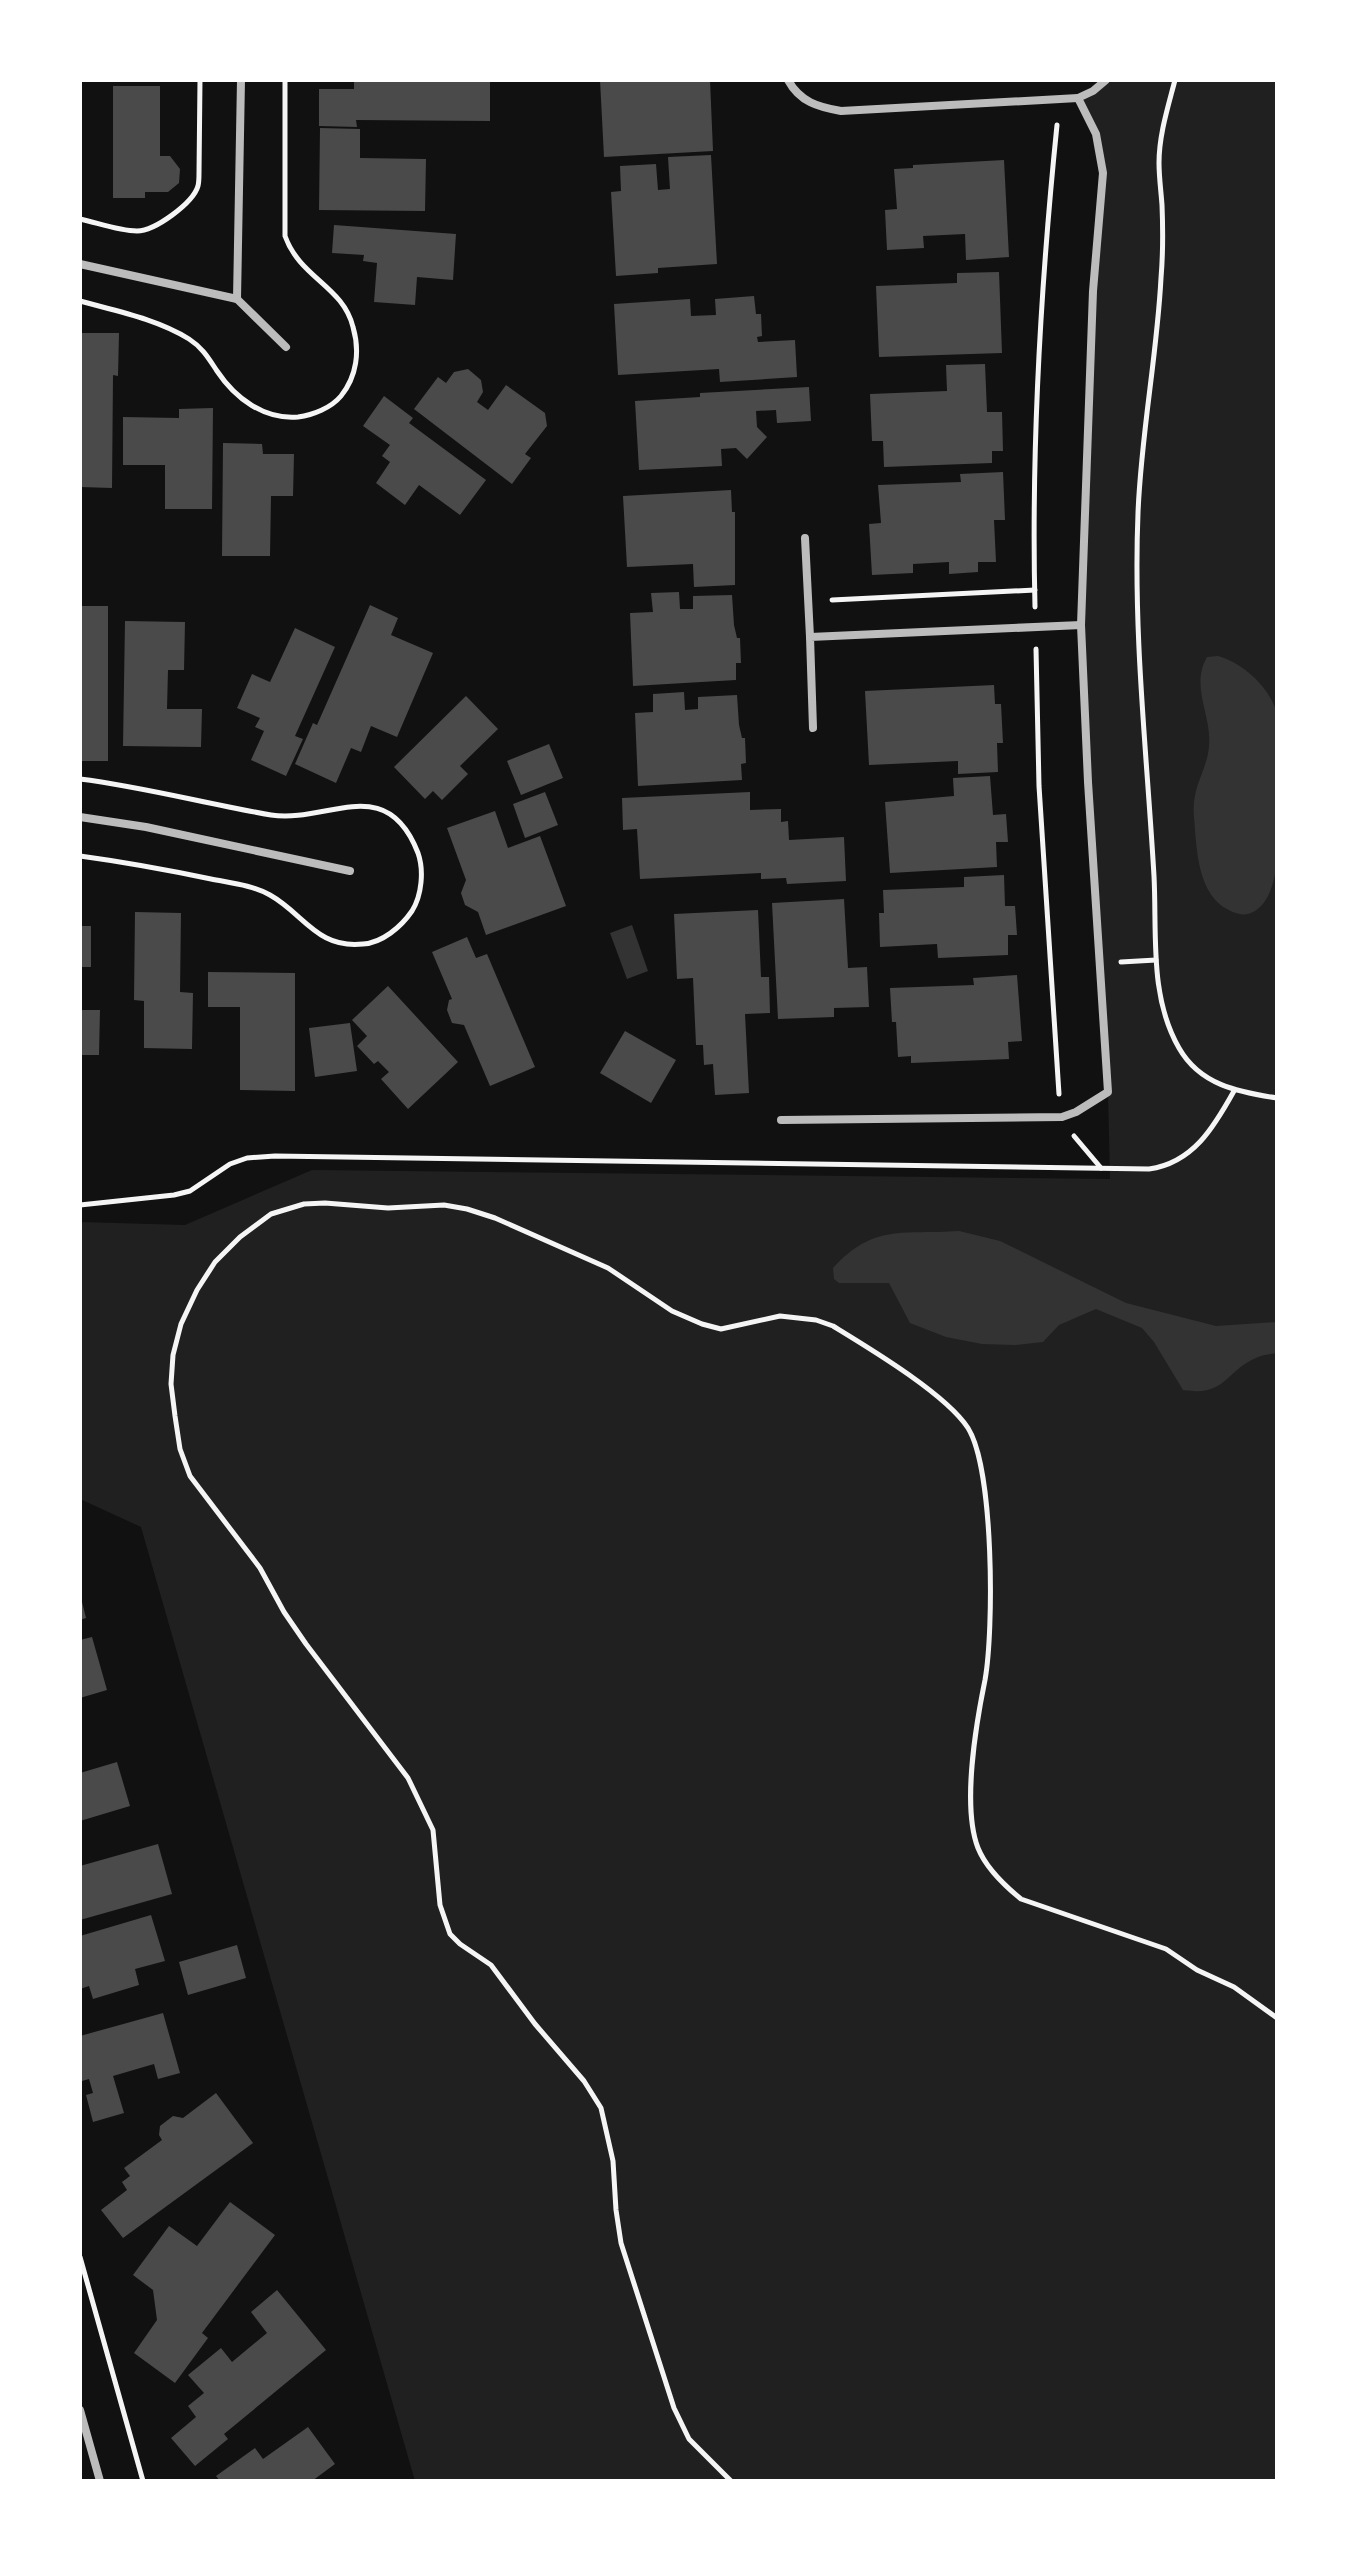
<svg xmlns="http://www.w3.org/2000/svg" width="1357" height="2561" font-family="Barlow,sans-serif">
<rect width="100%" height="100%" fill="#111"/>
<path fill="#202020" d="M1106,80H1277V2481H415L141,1527L80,1499V1222L185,1225L312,1170L1110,1179L1108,1092L1081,625L1100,148L1078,98Z"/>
<g fill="#333">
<path d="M1218,656C1243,663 1270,687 1277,714C1280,728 1277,747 1277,762C1277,801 1285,861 1268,896C1263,906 1252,917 1240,914C1197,904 1197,851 1194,817C1191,786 1207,772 1209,746C1212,715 1190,687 1207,657Z"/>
<path d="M632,925L648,971L627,979L610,933Z"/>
<path d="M959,1231L1000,1241L1126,1303L1216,1326L1277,1322V1353C1271,1354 1263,1355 1258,1357C1224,1371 1227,1397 1183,1390L1154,1342L1142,1328L1096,1309L1059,1325L1043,1342L1015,1345L982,1344L946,1337L910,1323L889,1283H839L834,1279L833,1268C874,1223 904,1235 959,1231Z"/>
</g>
<g fill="#4a4a4a">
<path d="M354,80H490V121L356,120L357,127L319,126V89H354Z"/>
<path d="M600,80H710L713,151L604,157Z"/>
<path d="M113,86H160V156H170L180,169L179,183L168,192H145V198H113Z"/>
<path d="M320,128L360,129V158L426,159L425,211L319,210Z"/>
<path d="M711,155L717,264L658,268V273L616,276L611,192L621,191L620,166L656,164L658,190L670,189L668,157Z"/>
<path d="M1004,160L1009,257L966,260L965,234L923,236L924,248L887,250L885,210L897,209L894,169L913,168V165Z"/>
<path d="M334,225L456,234L453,280L417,277L415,305L374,302L377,263L363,261L364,255L332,253Z"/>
<path d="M999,272L1002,353L879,357L876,286L957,283V273Z"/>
<path d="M754,296L756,314H761L762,336L757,337L758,342L795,340L797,377L720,382L719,369L618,375L614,304L690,299L691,316L716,315L715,299Z"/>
<path d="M81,333H119L118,376L113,375L112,488L80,487Z"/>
<path d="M985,364L987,412H1002L1003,451H992V463L884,467L883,441H872L870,394L947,391L946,365Z"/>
<path d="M468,369L481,380L483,392L477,402L488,410L506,385L545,413L547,426L525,454L531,458L512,484L414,409L438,377L446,383L454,372Z"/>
<path d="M809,387L811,421L777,423L776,410L756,411L757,427L767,437L747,459L736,448L721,449L722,466L639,470L635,401L700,397V393Z"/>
<path d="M384,396L413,418L409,423L486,480L460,515L419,485L405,505L376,483L390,462L382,456L390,445L363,426Z"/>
<path d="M213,408L212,509H165V465H123V417L179,418V409Z"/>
<path d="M223,443L262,444L263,454H294L293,496H271L270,556H222Z"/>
<path d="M1003,472L1005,520H994L996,562H978V572L949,574V562L913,564V573L872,575L869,524L881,523L878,485L961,482L960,474Z"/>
<path d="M731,490L732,512H735V585L694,587L693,564L627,567L623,496Z"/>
<path d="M679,592L680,609H693V596L732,595L734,625L737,638H740L741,663H736V680L633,686L630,613L653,612L651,593Z"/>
<path d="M370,605L398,618L391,635L433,653L397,737L371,726L361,752L351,748L336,783L295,764L313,723L317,725Z"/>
<path d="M82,606H108V761H80V623H82Z"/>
<path d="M125,621L185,622L184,670H168L167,709H202L201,747L123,746Z"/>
<path d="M295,628L335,647L295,736L303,739L286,776L251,760L264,731L255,727L260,718L237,708L252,674L270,682Z"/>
<path d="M994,685L995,704H1001L1003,743H997L998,772L958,774V761L869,765L865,691Z"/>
<path d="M684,692L685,710L698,709V697L737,695L739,725L742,738H745L746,763L741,764L742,780L638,786L635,713L653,712V694Z"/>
<path d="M466,696L498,729L460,766L468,774L442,800L433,791L425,799L394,767Z"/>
<path d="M549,744L563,778L521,795L507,761Z"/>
<path d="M990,776L993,815L1006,814L1008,842H996L997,867L890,873L885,802L954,796L953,778Z"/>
<path d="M545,792L558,825L525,838L513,804Z"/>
<path d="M750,792V810L781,809V822L788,821L789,840L844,837L846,881L787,884L786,878L761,879V873L640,879L637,829L623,830L622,798Z"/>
<path d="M495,811L508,848L540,836L566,906L486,935L478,912L465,905L461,893L466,880L447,828Z"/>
<path d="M1004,875L1005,906H1015L1017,935H1008V955L938,958L937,944L880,947L879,913H884L883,890L964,887V877Z"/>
<path d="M844,899L848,968L867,967L869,1007L834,1008V1017L778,1019L772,903Z"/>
<path d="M758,910L761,977H769L770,1013L745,1014L749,1093L715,1095L713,1064L704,1065L703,1045H696L693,978L677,979L674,914Z"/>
<path d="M135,912L181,913L180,992L193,993L192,1049L144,1048V1001L134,1000Z"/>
<rect x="80" y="926" width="11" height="41"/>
<path d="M467,937L476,958L487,954L535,1067L490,1086L464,1025L452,1023L447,1010L449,1000L452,999L432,952Z"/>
<path d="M208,972L295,973V1091L240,1090V1007H208Z"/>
<path d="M1017,975L1022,1041L1008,1042L1009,1059L911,1063V1056L898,1057L896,1022H892L890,988L974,985L973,978Z"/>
<path d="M388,986L458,1062L408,1109L381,1079L389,1072L378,1061L374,1064L357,1046L367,1036L352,1020Z"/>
<path d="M80,1010H100L99,1055H80Z"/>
<path d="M350,1023L357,1071L315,1077L309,1028Z"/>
<path d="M625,1031L676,1060L651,1103L600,1073Z"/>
<path d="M81,1598L86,1618L80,1620V1599Z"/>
<path d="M92,1637L107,1690L80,1698V1640Z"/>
<path d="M117,1762L130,1806L80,1821V1773Z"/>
<path d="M158,1844L172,1894L80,1920V1866Z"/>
<path d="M151,1915L165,1961L135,1969L139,1985L93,1999L89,1986L80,1989V1936Z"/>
<path d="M237,1945L246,1978L188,1995L179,1962Z"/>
<path d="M163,2013L180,2073L158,2079L154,2064L113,2076L124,2113L93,2122L86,2095L93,2093L89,2079L82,2081L80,2075V2036Z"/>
<path d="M216,2093L253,2143L123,2238L101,2210L127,2190L122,2182L130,2176L124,2168L162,2140L159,2135L160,2126L173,2116L183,2118Z"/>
<path d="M230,2202L275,2235L202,2333L208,2338L175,2383L134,2353L157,2320L153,2290L133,2275L169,2226L197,2246Z"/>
<path d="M277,2290L326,2350L224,2434L228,2439L195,2466L171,2438L196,2417L188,2406L204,2393L188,2375L221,2348L232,2362L267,2333L251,2312Z"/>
<path d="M308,2427L335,2464L312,2481H220L216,2476L255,2448L263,2459Z"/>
</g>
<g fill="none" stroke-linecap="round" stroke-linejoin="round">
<g stroke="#f5f5f5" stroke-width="5">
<path d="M1175,80C1168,107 1159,135 1159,163C1159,177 1161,191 1162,205C1163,229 1163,254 1161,278C1157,356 1141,434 1138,513C1133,634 1147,755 1154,876C1157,933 1149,996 1179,1048C1200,1085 1238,1092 1277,1098"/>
<path d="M80,219C98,223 119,231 137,231C155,231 193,203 198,186C199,182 199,178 199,173L200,80"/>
<path d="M80,301C116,311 157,319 189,339C203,348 209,359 217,371C235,398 264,420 298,417C313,415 331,408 341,396C357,376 360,351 353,327C343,286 300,278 285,236V80"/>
<path d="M832,600L1035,590"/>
<path d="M1035,607C1031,448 1041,282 1057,125"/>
<path d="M1036,649L1039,786L1059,1094"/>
<path d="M80,779C144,787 207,804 271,815C327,824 386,771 418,853C424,870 422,895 412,911C401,927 382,943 363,944C317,949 304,914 270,895C252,885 231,883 211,879C168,870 124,862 80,856"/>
<path d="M1121,962L1156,960"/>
<path d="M1074,1136L1101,1168"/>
<path d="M80,1205L174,1195L190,1191L230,1164L247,1158L275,1156L1149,1169C1193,1163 1214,1127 1234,1091"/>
<path d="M80,2257L143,2481"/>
<path d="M731,2481L689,2439L674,2408L621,2243L616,2210L613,2161L601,2108L584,2081L535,2024L491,1965L460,1944L450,1934L440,1905L433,1830L408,1778L306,1644L284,1612L260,1568L190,1476L180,1449L175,1416L171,1384L173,1355L181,1324L197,1290L215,1262L240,1237L271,1214L304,1204L325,1203L388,1208L444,1205L467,1209L495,1218L608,1268L672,1311L702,1324L721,1329L780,1316L816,1320L833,1326C869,1348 946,1394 968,1428C994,1470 994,1630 985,1680C976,1724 962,1807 978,1848C986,1868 1005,1886 1021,1899L1166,1949L1197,1970L1234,1987L1277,2018"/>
</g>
<g stroke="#bcbcbc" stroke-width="8">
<path d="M788,80C800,102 818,107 841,111L1078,98"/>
<path d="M80,264L237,299L286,347"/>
<path d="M237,299L241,80"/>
<path d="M805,538L810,637"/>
<path d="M813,728L810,637L1081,625"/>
<path d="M80,817L146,827L350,871"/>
<path d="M781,1120L1062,1117L1076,1112L1108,1092L1088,782L1081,625L1093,291L1103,173L1096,134L1078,98L1093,91L1106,80"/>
<path d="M80,2410L100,2481"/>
</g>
</g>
<rect width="1357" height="2561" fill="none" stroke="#ffffff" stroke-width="164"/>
</svg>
